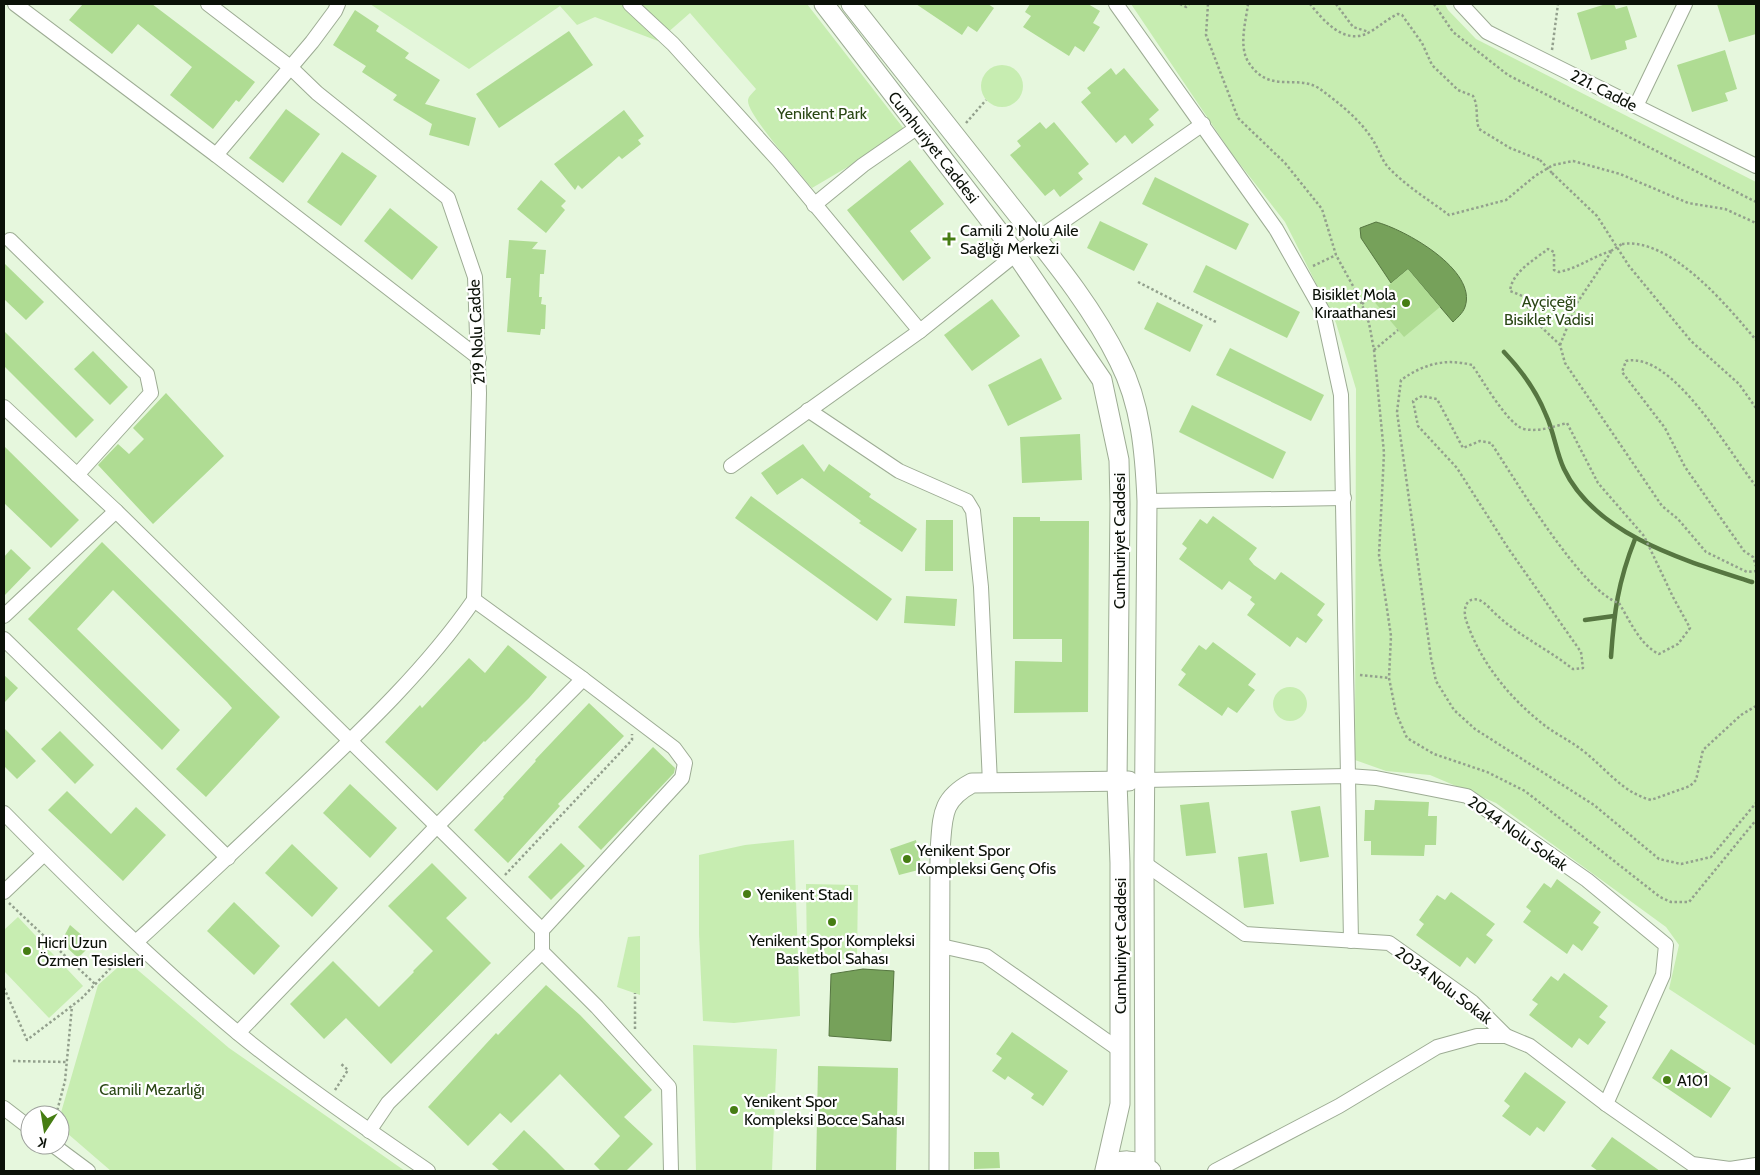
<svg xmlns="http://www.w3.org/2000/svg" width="1760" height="1175" font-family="Cabin,sans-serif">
<rect width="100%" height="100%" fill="#e6f7dd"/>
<g fill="#c7edb1">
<path d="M370,4H807L904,129L868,155L812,188C801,174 748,116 748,101C748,96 753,93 756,89L690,13L658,41L595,17L577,25L560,6L469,69Z"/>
<path d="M1131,4H1445L1448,10L1476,39L1756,182V1046L1669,989L1679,945L1666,927L1496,803L1430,775L1386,771L1355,760L1356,389L1336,323L1285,222L1232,154Z"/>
<circle cx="1002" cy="86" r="21"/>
<circle cx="1290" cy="704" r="17"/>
<path d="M794,840L800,1016L734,1023L703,1021L699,934V855L745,845Z"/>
<path d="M806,884L858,885L857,959H807Z"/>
<path d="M18,917L83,986L49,1018L4,971V930Z"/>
<path d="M640,936V995L617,987L628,937Z"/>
<path d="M126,960L229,1048L405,1171H111L60,1127V1116L98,985Z"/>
<path d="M693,1045L777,1049L772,1171H696Z"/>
</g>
<g fill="#76a15a" stroke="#567641">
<path d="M1376,222C1404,229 1478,270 1465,307C1463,313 1457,318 1453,322L1408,269L1391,283L1361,238L1360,228Z"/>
<path d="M863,969L894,971L891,1041L829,1036L831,974Z"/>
</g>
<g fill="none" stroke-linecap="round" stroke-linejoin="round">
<g stroke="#567641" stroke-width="4.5">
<path d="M1504,352C1522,371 1536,390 1546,415C1554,432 1556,452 1564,469C1596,536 1687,561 1752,582"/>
<path d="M1585,620L1614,616"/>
<path d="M1611,657C1614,612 1618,582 1635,539"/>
</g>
</g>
<g fill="#afdc93">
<path d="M83,4H152L255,82L239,102L236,100L213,129L170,95L192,67L138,24L112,54L69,20Z"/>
<path d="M916,4H988L994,8L977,32L968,26L962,35Z"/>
<path d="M1030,4H1088L1100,11L1093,23L1100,27L1084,52L1075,46L1069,56L1023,27L1031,16L1025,12Z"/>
<path d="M1606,4H1614L1616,9L1627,6L1637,37L1625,41L1627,49L1591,60L1577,13Z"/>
<path d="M1717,4H1756V34L1729,42Z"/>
<path d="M355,10L379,26L376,31L409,53L405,58L440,80L425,104L476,118L469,146L429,135L432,124L393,100L397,95L362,72L366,66L333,45Z"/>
<path d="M569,31L593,65L499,128L476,94Z"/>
<path d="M1725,50L1737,89L1725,93L1728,101L1692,112L1677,65Z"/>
<path d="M1111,68L1116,75L1124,68L1159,110L1149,119L1154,125L1132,144L1125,135L1116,143L1081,102L1091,93L1087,88Z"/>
<path d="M286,109L320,134L283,183L249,158Z"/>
<path d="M624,110L644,136L638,140L641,144L622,159L619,156L582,189L578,185L575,190L554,164Z"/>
<path d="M1040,122L1046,129L1054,122L1089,164L1078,173L1083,179L1060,197L1054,189L1045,196L1010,155L1021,146L1017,141Z"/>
<path d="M342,152L377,176L341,226L307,202Z"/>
<path d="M910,160L944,204L910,231L931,258L903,281L847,210Z"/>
<path d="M1155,177L1249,224L1236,250L1142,204Z"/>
<path d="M541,180L566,201L561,206L565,210L546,233L517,209Z"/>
<path d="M390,208L438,247L412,280L364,241Z"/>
<path d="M1100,221L1148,244L1134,271L1087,248Z"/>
<path d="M509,240L538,242L532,249L546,250L544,274H540L539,297H542L541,304L546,305L545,329H541L540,335L507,332L511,278H506Z"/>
<path d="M4,263L44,302L26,320L4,299Z"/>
<path d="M1206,265L1300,312L1287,338L1193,292Z"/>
<path d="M1408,269L1440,307L1404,337L1372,299Z"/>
<path d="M992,299L1020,336L972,371L944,335Z"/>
<path d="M1157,302L1203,325L1190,352L1144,329Z"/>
<path d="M4,331L94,420L76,438L4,366Z"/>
<path d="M1230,348L1324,395L1311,421L1216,375Z"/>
<path d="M93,351L128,387L110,405L74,369Z"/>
<path d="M1041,358L1062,399L1008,426L988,385Z"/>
<path d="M166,393L224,456L153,524L98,465L118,444L129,454L144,439L133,428Z"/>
<path d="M1192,405L1286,452L1273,479L1179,432Z"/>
<path d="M1080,434L1082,480L1022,483L1020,437Z"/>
<path d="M803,444L824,472L829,464L871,494L869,497L917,529L902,552L859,523L861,521L802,478L777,495L761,473Z"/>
<path d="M4,446L79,520L51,548L4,503Z"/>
<path d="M751,496L892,599L877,621L735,518Z"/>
<path d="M1213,516L1257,548L1249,559L1254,565L1275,580L1281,572L1325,604L1317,615L1323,620L1306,643L1297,637L1290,647L1247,615L1255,604L1250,600L1252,597L1229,581L1222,590L1179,559L1187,548L1182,544L1200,519L1207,524Z"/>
<path d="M1013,517H1040V521H1089L1088,712L1014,713L1015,661L1062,662V639H1013Z"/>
<path d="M926,520H953V571H925Z"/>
<path d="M102,542L280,717L206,797L176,769L232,708L227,702L113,590L77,629L180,730L162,750L28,619Z"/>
<path d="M11,549L31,568L4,596V557Z"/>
<path d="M906,596L957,599L955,626L904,623Z"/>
<path d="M1213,642L1256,674L1248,685L1255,690L1237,713L1228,707L1222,716L1178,685L1186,674L1181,670L1199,645L1206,650Z"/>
<path d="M508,645L547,677L529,698L485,742L484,741L437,791L385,742L420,705L422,708L469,658L485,673Z"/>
<path d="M4,675L18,688L4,703Z"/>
<path d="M589,703L624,736L558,804L560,806L508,863L474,830L504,798L503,797L536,761L535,760Z"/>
<path d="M4,728L36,761L17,779L4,766Z"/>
<path d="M60,731L94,765L75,784L41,749Z"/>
<path d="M653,747L675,768L674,773L601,850L578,827Z"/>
<path d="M350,784L397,828L370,858L323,813Z"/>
<path d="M67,791L111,834L136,807L166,835L123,881L48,810Z"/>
<path d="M1375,800L1429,802L1428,816H1437L1436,845H1425L1424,856L1371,855V841H1364L1365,810H1374Z"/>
<path d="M1209,802L1216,853L1186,856L1180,805Z"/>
<path d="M1320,806L1329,857L1300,862L1291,811Z"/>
<path d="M916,840L922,869L899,875L890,849Z"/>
<path d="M561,843L585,866L551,900L528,877Z"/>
<path d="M292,844L338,888L312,917L265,873Z"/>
<path d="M1267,853L1274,904L1244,908L1238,857Z"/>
<path d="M432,863L467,898L446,918L491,963L391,1064L346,1018L324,1039L290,1004L333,961L379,1007L414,972L413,971L433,951L388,906Z"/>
<path d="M1557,879L1601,912L1593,923L1599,927L1582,951L1573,944L1567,954L1523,922L1531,911L1526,907L1544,883L1551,888Z"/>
<path d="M1451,892L1495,924L1486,935L1493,940L1475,964L1467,957L1460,967L1416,935L1424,924L1419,920L1437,895L1445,900Z"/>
<path d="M234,902L280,946L254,975L207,931Z"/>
<path d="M70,925L92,944L78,958L61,942Z"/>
<path d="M1564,973L1608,1006L1599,1017L1606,1022L1588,1045L1579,1038L1572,1048L1529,1015L1538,1004L1532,1000L1551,976L1558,981Z"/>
<path d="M546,985L580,1015L652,1090L624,1117L653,1144L626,1171H601L594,1164L620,1136L560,1074L511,1123L500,1113L468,1146L428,1107L496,1033L498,1035Z"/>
<path d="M1012,1032L1068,1071L1043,1106L1031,1098L1034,1094L1008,1076L1005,1080L992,1071L1002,1058L996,1054Z"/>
<path d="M1671,1049L1731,1088L1711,1118L1652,1078Z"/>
<path d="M818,1066L898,1068L896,1171H816Z"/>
<path d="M1525,1072L1566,1102L1544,1132L1537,1127L1530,1136L1502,1116L1510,1106L1504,1101Z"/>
<path d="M524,1130L546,1151L566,1171H500L492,1164Z"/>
<path d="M1612,1137L1660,1171H1598L1591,1166Z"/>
<path d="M974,1152H999L1000,1168L974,1169Z"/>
</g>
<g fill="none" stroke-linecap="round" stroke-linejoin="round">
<defs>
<g id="street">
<path d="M15,4L216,155"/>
<path d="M208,4L289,66L317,93L448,198L475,277L479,393L474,600"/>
<path d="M338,4L335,11L312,42L216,155L479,358"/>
<path d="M630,4L673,44L778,160L920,331L1016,254L1203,124"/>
<path d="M1116,4L1276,229L1323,312L1341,395L1351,941"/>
<path d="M1461,4L1487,32L1756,166"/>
<path d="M1636,106L1685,4"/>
<path d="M814,205L863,165L918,127"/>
<path d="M10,240L147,374L151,393L77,475"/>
<path d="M4,407L116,511L437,826L238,1033"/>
<path d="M808,410L899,471L967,501L973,511L981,587L990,783"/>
<path d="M731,466L920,331"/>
<path d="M1147,501L1344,498"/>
<path d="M474,600L583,679L437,826L542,930V952L597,1007L669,1087L671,1171"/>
<path d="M4,616L116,511"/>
<path d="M4,639L228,858"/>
<path d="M1145,780L1348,776L1376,778L1467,796L1587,880L1666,945L1663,975L1606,1104"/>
<path d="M4,813C79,889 156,965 238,1033C299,1083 364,1127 428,1171"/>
<path d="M1144,863L1245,934L1389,943L1472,1002L1506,1036L1530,1046L1606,1104L1692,1164L1730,1169L1756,1165"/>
<path d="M4,892L44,854"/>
<path d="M542,930L682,778L685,763L674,748L583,679"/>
<path d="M136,942C193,890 249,837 305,784C365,727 427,668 474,600"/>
<path d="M941,946L986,956L1121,1051"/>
<path d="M4,1108L30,1128"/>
<path d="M369,1131L388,1103L542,952"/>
<path d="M53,1145L88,1171"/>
<path d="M1215,1171L1339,1106L1437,1047L1477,1036H1506"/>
</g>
<g id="secondary">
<path d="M824,4L1016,254L1102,380L1119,460L1120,504L1117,782L1120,863V1104L1105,1170"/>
<path d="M851,4C903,69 954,135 1006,200C1046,251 1090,302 1119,361C1141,404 1145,453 1147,501L1144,863L1145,1166"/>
<path d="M939,1171L940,850C943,817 940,800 972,783L1129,781"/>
<path d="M1105,1171C1119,1157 1136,1158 1151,1171"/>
</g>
</defs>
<use href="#street" stroke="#9dac94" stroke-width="16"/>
<use href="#secondary" stroke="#9dac94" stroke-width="21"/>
<g stroke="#93a08d" stroke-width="2.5" stroke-dasharray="2.5 2.5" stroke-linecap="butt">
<path d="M1180,4L1186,7L1189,4"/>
<path d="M1208,4L1206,35L1238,118L1285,163L1322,209L1336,255L1359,297L1369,323L1374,350L1384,453L1379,555L1391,636L1389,678L1396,713L1407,738L1434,754L1487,772L1525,791L1660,897L1671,902H1689L1756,820"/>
<path d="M1248,4C1246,21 1238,47 1249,63C1270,95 1297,73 1320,89C1339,103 1362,121 1374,142C1379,150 1382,161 1389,168C1406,186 1429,200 1449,215L1506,200L1535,176L1553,165L1573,161L1620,174L1688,203L1725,209L1756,223"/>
<path d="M1310,4C1324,21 1344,45 1368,33C1379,27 1387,19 1398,14L1402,15L1422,43L1432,65L1458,90L1473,96C1479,107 1475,118 1479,129L1510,148L1540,160"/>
<path d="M1336,4L1353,27L1369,32"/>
<path d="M1434,4L1453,32L1508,75L1756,202"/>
<path d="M1552,50L1558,4"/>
<path d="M966,123L986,100"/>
<path d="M1552,173L1597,216L1629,266L1691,341L1739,384L1756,408"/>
<path d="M1622,244C1671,237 1728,307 1756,340"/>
<path d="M1611,251C1592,257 1578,268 1559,272L1554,270V252L1548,249C1534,260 1512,272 1510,291L1525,297L1531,317L1560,345L1565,363L1662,506L1678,519L1706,552L1747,572L1756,571"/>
<path d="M1313,266L1336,255"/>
<path d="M1138,282L1216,322"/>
<path d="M1362,304L1377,291"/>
<path d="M1560,345L1577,303L1611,252"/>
<path d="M1374,350L1398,330"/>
<path d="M1756,486C1729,453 1673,351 1626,361L1622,372L1665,428L1685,467L1744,551L1753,557L1756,566"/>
<path d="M1360,675L1389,678"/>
<path d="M1756,706L1741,715L1703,750L1696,780L1690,786L1651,800C1621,792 1606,768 1582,750C1568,739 1551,732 1538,720C1506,694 1479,659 1466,620C1463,611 1465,596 1479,600C1485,602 1493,612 1499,617C1521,637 1549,650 1573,669L1583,668L1581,652L1508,548L1457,468L1418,426L1413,401L1422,396L1437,399L1463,448L1480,441L1491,443C1515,479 1582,592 1619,603C1630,621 1640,645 1659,654L1678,644L1690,628L1673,597L1644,536L1598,483L1567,423C1552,427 1539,432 1524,429C1508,425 1482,379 1472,365C1445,358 1424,364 1401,380L1397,412L1431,658L1436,681L1454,710L1475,729L1594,805L1659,859L1681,864L1711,857L1756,803"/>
<path d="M505,875L632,740V734"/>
<path d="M9,903L95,984"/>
<path d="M4,988L27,1040L81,999L126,952"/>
<path d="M635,1029V993"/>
<path d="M13,1061L66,1062"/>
<path d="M335,1090L348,1070L340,1063"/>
<path d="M56,1115L65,1081L72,1006"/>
</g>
<use href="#street" stroke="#fff" stroke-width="14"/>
<use href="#secondary" stroke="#fff" stroke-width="19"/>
<g stroke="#93a08d" stroke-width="2.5" stroke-dasharray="2.5 2.5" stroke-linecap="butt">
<path d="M1540,160L1552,173"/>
<path d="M1611,251L1622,244"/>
</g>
</g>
<g fill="#467d13" stroke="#fff" stroke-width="2">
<path d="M946.5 231.5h5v5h5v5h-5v5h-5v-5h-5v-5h5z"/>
<circle cx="1406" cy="303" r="5"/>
<circle cx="907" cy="859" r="5"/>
<circle cx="747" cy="894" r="5"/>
<circle cx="832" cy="922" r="5"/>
<circle cx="27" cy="951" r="5"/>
<circle cx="1667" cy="1080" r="5"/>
<circle cx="734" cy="1110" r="5"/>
</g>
<g text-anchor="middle" stroke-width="4.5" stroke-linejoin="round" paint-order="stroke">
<g font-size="16" fill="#0b1108" stroke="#fff">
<text transform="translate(1604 90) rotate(27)" y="6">221. Cadde</text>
<text transform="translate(934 147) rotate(52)" y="6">Cumhuriyet Caddesi</text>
<text transform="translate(476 332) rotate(-93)" y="6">219 Nolu Cadde</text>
<text transform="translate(1119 541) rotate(-90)" y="6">Cumhuriyet Caddesi</text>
<text transform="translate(1518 833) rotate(35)" y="6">2044 Nolu Sokak</text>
<text transform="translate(1120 946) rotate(-90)" y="6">Cumhuriyet Caddesi</text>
<text transform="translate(1444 985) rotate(37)" y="6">2034 Nolu Sokak</text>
</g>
<g font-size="16" fill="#2a4715" stroke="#fff">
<text x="822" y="119">Yenikent Park</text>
<text x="1549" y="307">Ayçiçeği<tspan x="1549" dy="18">Bisiklet Vadisi</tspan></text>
<text x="152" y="1095">Camili Mezarlığı</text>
</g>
<g font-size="16" fill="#0b1108" stroke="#fff" text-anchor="start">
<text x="960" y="236">Camili 2 Nolu Aile<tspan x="960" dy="18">Sağlığı Merkezi</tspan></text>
<text x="1396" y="300" text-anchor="end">Bisiklet Mola<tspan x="1396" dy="18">Kıraathanesi</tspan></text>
<text x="917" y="856">Yenikent Spor<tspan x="917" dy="18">Kompleksi Genç Ofis</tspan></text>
<text x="757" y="900">Yenikent Stadı</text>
<text x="832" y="946" text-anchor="middle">Yenikent Spor Kompleksi<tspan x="832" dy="18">Basketbol Sahası</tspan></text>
<text x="37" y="948">Hicri Uzun<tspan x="37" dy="18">Özmen Tesisleri</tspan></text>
<text x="1677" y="1086">A101</text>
<text x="744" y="1107">Yenikent Spor<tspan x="744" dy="18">Kompleksi Bocce Sahası</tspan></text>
</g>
</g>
<rect width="1760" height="1175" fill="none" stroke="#0b1108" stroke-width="10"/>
<g transform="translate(45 1130) rotate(192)"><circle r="24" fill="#ffffff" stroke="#9da09c"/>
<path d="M0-4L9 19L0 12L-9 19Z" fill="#467d13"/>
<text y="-8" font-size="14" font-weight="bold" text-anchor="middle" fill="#0b1108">K</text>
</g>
</svg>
